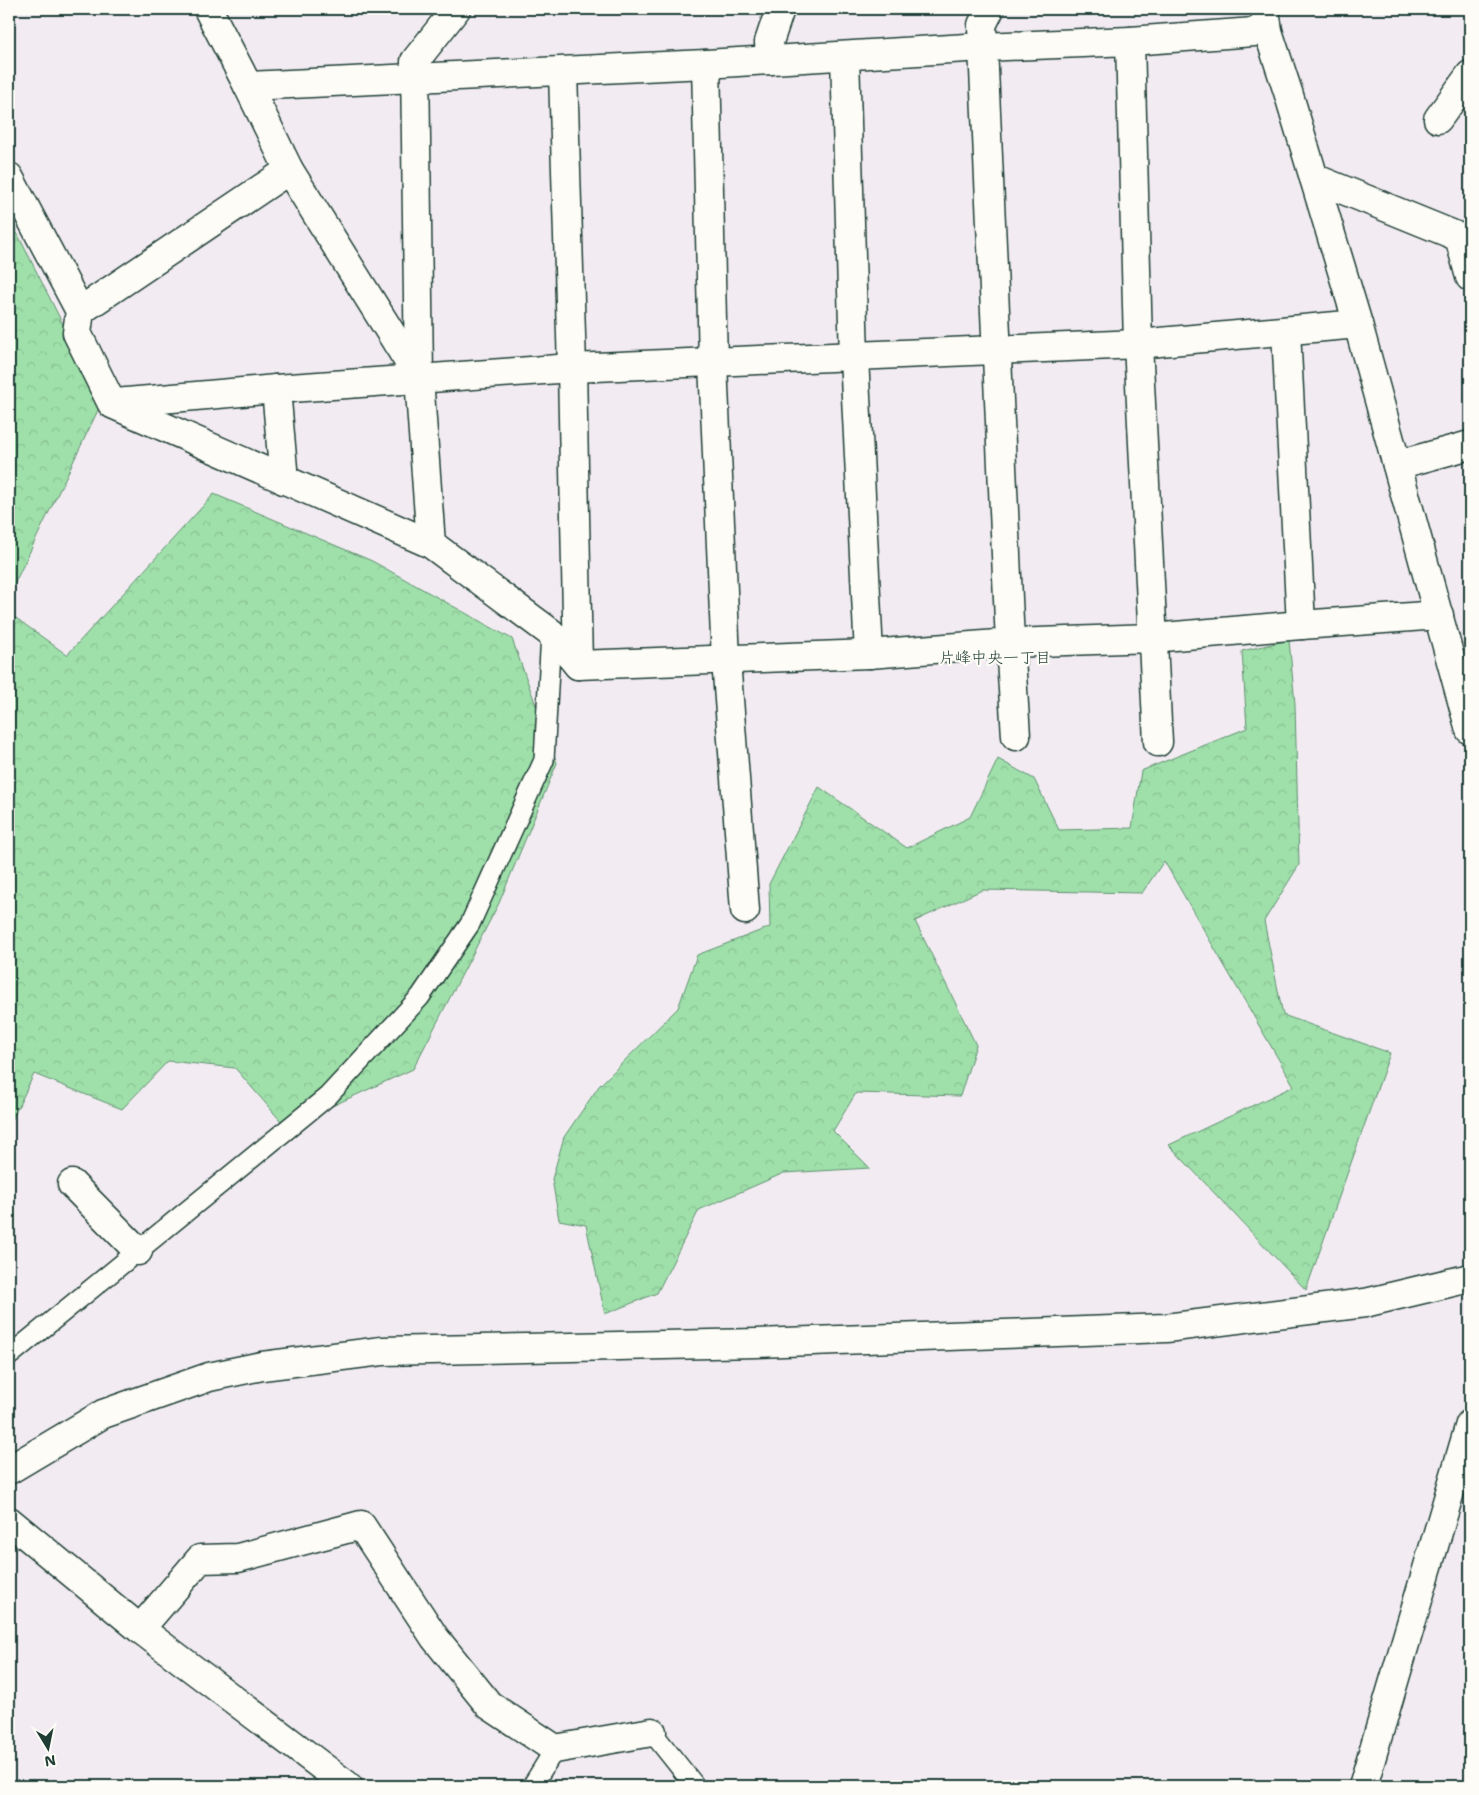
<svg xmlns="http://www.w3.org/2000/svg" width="1479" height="1795" font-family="'Shantell Sans','Klee One',sans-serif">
<defs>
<pattern id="forest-crowns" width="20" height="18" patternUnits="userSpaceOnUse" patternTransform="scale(1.25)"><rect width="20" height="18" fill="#9fe0aa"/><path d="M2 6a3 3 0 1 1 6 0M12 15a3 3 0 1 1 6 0" fill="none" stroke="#88c193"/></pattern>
</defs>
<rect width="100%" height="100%" fill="#f2ecf2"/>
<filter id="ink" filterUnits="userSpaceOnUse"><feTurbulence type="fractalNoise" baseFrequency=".02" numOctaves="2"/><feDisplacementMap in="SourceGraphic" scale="10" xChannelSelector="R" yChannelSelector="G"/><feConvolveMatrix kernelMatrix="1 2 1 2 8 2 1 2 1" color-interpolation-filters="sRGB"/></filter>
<g filter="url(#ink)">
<g fill="url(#forest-crowns)" stroke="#5f8e6f">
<path d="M9,217L102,402L9,595Z"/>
<path d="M214,494L372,561L512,639L557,763L499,903L413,1069L286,1127L235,1068L168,1061L122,1109L34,1074L9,1126V613L67,655Z"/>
<path d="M1289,640L1295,704L1299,865L1264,921L1283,1015L1390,1053L1306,1290L1169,1145L1294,1086L1164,861L1142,893L982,890L915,921L976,1045L960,1096L856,1093L833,1131L870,1168L784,1173L699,1210L657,1293L605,1314L586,1225L559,1220L552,1179L564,1137L599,1086L678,1008L697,955L770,927L769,884L819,787L907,848L970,817L998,759L1034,779L1059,830L1132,828L1141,771L1247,728L1242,651Z"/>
</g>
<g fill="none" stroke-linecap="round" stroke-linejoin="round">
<defs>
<g id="service">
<path d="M9,1356L328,1096L420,997L470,924L544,760L551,633"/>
<path d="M652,1732L695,1786"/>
<path d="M532,1786L555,1749"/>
</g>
<g id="minor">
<path d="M208,9L248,86L289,170L419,378"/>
<path d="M990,9L982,25L1010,643L1016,736"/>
<path d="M1265,9L1268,31L1288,92L1358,324L1470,730"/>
<path d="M1130,41L1138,344L1158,742"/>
<path d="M845,56L854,357L869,654"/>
<path d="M770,60L769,42L780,9"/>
<path d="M706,64L713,363L726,660L745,910"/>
<path d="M563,72L572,368L578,665"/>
<path d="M248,86L706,64L983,47L1130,41L1268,31"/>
<path d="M1438,119L1470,75"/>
<path d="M9,177L80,311L77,333L112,404L431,544L551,633L578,665L869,654L1010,643L1152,638L1301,625L1439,615"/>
<path d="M1314,178L1459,237L1470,277"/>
<path d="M80,311L289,170"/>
<path d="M1286,331L1301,625"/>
<path d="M276,389L284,480"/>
<path d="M115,403L276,389L572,368L1138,344L1358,324"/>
<path d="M1397,465L1470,445"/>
<path d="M431,544L419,378L415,61L456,9"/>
<path d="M72,1184L138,1251"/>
<path d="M9,1521L140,1629L348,1786"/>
<path d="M140,1629L200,1559L238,1558L361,1525L435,1638L489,1705L555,1749L652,1732"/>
<path d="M1363,1786L1470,1424"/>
</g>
<path id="tertiary" d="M9,1470L103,1414L209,1377L262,1366L382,1351L757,1343L1166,1328L1365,1303L1470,1278"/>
</defs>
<use href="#service" stroke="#1f3d34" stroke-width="22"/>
<use href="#minor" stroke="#1f3d34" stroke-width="31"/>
<use href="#tertiary" stroke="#1f3d34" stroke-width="31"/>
<use href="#service" stroke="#fdfcf7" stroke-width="19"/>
<use href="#minor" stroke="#fdfcf7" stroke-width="28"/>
<use href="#tertiary" stroke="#fdfcf7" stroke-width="28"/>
</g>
</g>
<g text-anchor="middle" stroke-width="4.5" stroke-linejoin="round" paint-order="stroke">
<g font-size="16" fill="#1f3d34" stroke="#fdfcf7">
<text x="995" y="663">片峰中央一丁目</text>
</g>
</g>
<rect width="1479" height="1795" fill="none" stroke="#fdfcf7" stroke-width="30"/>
<rect x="15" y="15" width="1449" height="1765" fill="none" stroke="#1f3d34" stroke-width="2" filter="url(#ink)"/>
<g transform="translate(48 1748) rotate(170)" stroke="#fdfcf7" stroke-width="4" paint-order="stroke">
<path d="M0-4L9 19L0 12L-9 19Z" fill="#1f3d34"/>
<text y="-8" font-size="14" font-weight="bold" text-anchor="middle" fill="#1f3d34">N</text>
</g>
</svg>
